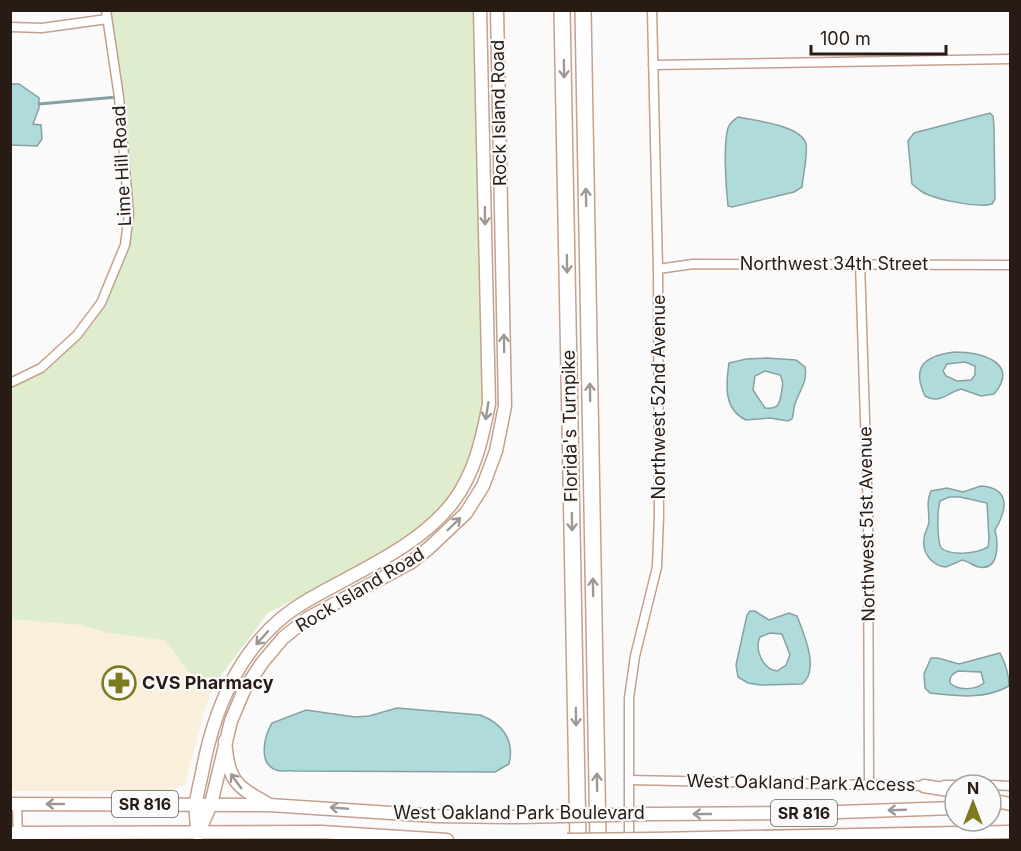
<svg xmlns="http://www.w3.org/2000/svg" width="1021" height="851" font-family="Inter,sans-serif">
<rect width="100%" height="100%" fill="#fafafa"/>
<path fill="#f9efda" d="M10,619L80,625L108,633L165,640L195,681L201,686H210L216,682L204,711L185,785L166,791H11Z"/>
<path fill="#dfeccd" d="M106,11H475L485,402L469,473L431,519L371,560L268,613L216,682C208,688 202,687 195,681L165,640L108,633L80,625L11,619V383L41,368L101,303L125,245L128,215Z"/>
<g fill="#b0dbdc" stroke="#87a1a0" stroke-width="1.5" fill-rule="evenodd">
<path d="M11,84H19L39,98V108L33,124L41,125L42,139L37,146L11,145Z"/>
<path d="M990,113L993,116L994,126L995,199L992,204C978,208 938,200 924,193C920,191 916,187 912,184L908,141L914,133Z"/>
<path d="M738,117C755,121 801,125 806,144C808,154 803,176 802,187L794,192L732,207L728,206C726,188 723,144 728,128C730,122 734,120 738,117Z"/>
<path d="M954,352C980,352 1021,362 994,394L981,396L961,389C948,392 940,405 925,396C911,366 925,356 954,352ZM965,362L975,366V375L971,380L957,381L946,376L943,371L947,364Z"/>
<path d="M767,358L796,360L805,367C808,382 799,391 795,404C793,409 794,414 792,419L788,421L770,418L746,420C723,409 726,384 729,363L746,359ZM765,371L780,375C783,381 783,383 782,389C780,402 780,410 765,408L753,390L755,376Z"/>
<path d="M981,486C1011,488 1007,510 995,530C998,542 1000,571 979,567C973,566 968,561 962,560L946,567C933,566 922,554 924,539C924,533 929,527 929,521C929,509 926,502 931,491L947,488L963,492ZM949,497H960L987,503L989,539L988,547C976,554 951,556 941,548C937,539 937,510 940,501Z"/>
<path d="M750,611H755L769,620L789,613L797,616C804,634 820,670 802,684L760,685L748,683L738,677L736,665L747,615ZM770,633L782,634L790,655L786,665L777,671C763,669 754,650 760,637Z"/>
<path d="M1000,653C1006,664 1009,673 1009,686C984,700 957,696 930,693L925,688L924,674L931,658H938L959,664ZM958,671L981,672L984,683C976,690 958,691 950,683C949,677 952,674 958,671Z"/>
<path d="M397,708L480,715C502,723 515,740 509,764L495,772L295,771C290,770 281,772 276,770C257,763 265,735 272,723L306,710L355,717L369,716Z"/>
</g>
<g fill="none" stroke-linecap="round" stroke-linejoin="round">
<path stroke="#87a1a0" stroke-width="3" d="M39,104L117,97"/>
<defs>
<g id="minor">
<path d="M10,27L42,28L107,19"/>
<path d="M653,65L1010,59"/>
<path d="M860,263L868,513L869,784"/>
<path d="M658,269L693,264L1010,265"/>
<path d="M10,383L41,368L77,335L101,303L125,245L129,214L124,156L119,97L106,10"/>
<path d="M629,780L928,786"/>
<path d="M944,785H974"/>
<path d="M991,785L1010,786"/>
<path d="M17,804L18,840"/>
<path d="M629,840V698L635,656L657,567L659,516L658,269L652,10"/>
</g>
<g id="secondary">
<path d="M197,831C197,822 195,812 196,804C197,792 201,780 203,768C216,701 246,635 308,600C356,572 419,547 453,502C475,473 482,439 489,404L480,10"/>
<path d="M198,834L211,804L231,721L244,690L262,663L283,638L308,618L410,563L429,548L466,513L483,486L496,451L505,406L497,10"/>
</g>
<g id="primary">
<path d="M225,741C229,781 234,785 268,804"/>
<path d="M924,786L955,791"/>
<path d="M991,800L1010,804"/>
<path d="M10,804L269,805L437,816L518,817"/>
<path d="M653,814L810,813L955,808"/>
<path d="M10,833L321,832L447,840"/>
<path d="M654,839L1010,832"/>
</g>
<g id="motorway">
<path d="M562,10L578,840"/>
<path d="M583,10L598,840"/>
</g>
</defs>
<use href="#minor" stroke="#c4a18d" stroke-width="11"/>
<use href="#secondary" stroke="#c4a18d" stroke-width="15"/>
<use href="#primary" stroke="#c4a18d" stroke-width="15"/>
<use href="#motorway" stroke="#c4a18d" stroke-width="18"/>
<use href="#minor" stroke="#fff" stroke-width="8"/>
<use href="#secondary" stroke="#fff" stroke-width="12"/>
<use href="#primary" stroke="#fff" stroke-width="12"/>
<use href="#motorway" stroke="#fff" stroke-width="15"/>
<defs>
<g id="primary-bridge">
<path d="M518,817L653,814"/>
<path d="M567,840L654,839"/>
</g>
</defs>
<use href="#primary-bridge" stroke="#c4a18d" stroke-width="15" stroke-linecap="butt"/>
<use href="#primary-bridge" stroke="#fff" stroke-width="12"/>
</g>
<defs><path id="oneway-shaft" d="M-6 0H5M1.5-3L5.5 0L1.5 3" fill="none" stroke-width="1.6" stroke-linecap="round" stroke-linejoin="round" transform="scale(1.5)"/></defs>
<g stroke="#9e9895">
<use href="#oneway-shaft" transform="translate(564 69) rotate(89)"/>
<use href="#oneway-shaft" transform="translate(586 197) rotate(-91)"/>
<use href="#oneway-shaft" transform="translate(485 216) rotate(89)"/>
<use href="#oneway-shaft" transform="translate(567 264) rotate(89)"/>
<use href="#oneway-shaft" transform="translate(504 343) rotate(-91)"/>
<use href="#oneway-shaft" transform="translate(590 392) rotate(-91)"/>
<use href="#oneway-shaft" transform="translate(487 411) rotate(99)"/>
<use href="#oneway-shaft" transform="translate(572 522) rotate(89)"/>
<use href="#oneway-shaft" transform="translate(454 524) rotate(-44)"/>
<use href="#oneway-shaft" transform="translate(593 587) rotate(-91)"/>
<use href="#oneway-shaft" transform="translate(262 638) rotate(132)"/>
<use href="#oneway-shaft" transform="translate(576 717) rotate(89)"/>
<use href="#oneway-shaft" transform="translate(236 781) rotate(-126)"/>
<use href="#oneway-shaft" transform="translate(597 782) rotate(-91)"/>
<use href="#oneway-shaft" transform="translate(55 804) rotate(180)"/>
<use href="#oneway-shaft" transform="translate(339 808) rotate(-175)"/>
<use href="#oneway-shaft" transform="translate(897 810) rotate(178)"/>
<use href="#oneway-shaft" transform="translate(702 814) rotate(180)"/>
</g>
<defs>
<symbol id="pharmacy-ring" viewBox="-11 -11 22 22"><circle r="9.5" fill="#fafafa" stroke="#7e7a20" stroke-width="1.5"/><path d="M-2-6h4v4h4v4h-4v4h-4v-4h-4v-4h4Z" fill="#7e7a20"/></symbol>
</defs>
<g fill-rule="evenodd">
<use href="#pharmacy-ring" x="100" y="664" width="38" height="38"/>
</g>
<g text-anchor="middle" stroke-width="4.5" stroke-linejoin="round" paint-order="stroke">
<g fill="#fafafa" stroke="#675e58" stroke-width="1.5">
<rect x="112" y="791" width="66" height="26" rx="4.5"/>
<rect x="771" y="800" width="66" height="26" rx="4.5"/>
</g>
<g font-size="16" font-weight="bold" fill="#281b13">
<text x="145" y="810">SR 816</text>
<text x="804" y="819">SR 816</text>
</g>
<g font-size="18" fill="#281b13" stroke="#fafafa">
<text transform="translate(499 113) rotate(-91)" y="6">Rock Island Road</text>
<text transform="translate(122 166) rotate(-93)" y="6">Lime Hill Road</text>
<text x="834" y="270">Northwest 34th Street</text>
<text transform="translate(659 397) rotate(-90)" y="6">Northwest 52nd Avenue</text>
<text transform="translate(570 426) rotate(-91)" y="6">Florida's Turnpike</text>
<text transform="translate(867 524) rotate(-91)" y="6">Northwest 51st Avenue</text>
<text transform="translate(360 590) rotate(-31)" y="6">Rock Island Road</text>
<text transform="translate(801 783) rotate(1)" y="6">West Oakland Park Access</text>
<text x="519" y="819">West Oakland Park Boulevard</text>
</g>
<g font-size="18" font-weight="bold" fill="#281b13" stroke="#fafafa" text-anchor="start">
<text x="142" y="689">CVS Pharmacy</text>
</g>
</g>
<rect width="1021" height="851" fill="none" stroke="#281b13" stroke-width="24"/>
<g transform="translate(973 803)"><circle r="28" fill="#fafafa" stroke="#a6a19e" stroke-width="1.5"/>
<path d="M0-4.5L10 22L0 15L-10 22Z" fill="#7e7a20"/>
<text y="-9" font-size="16" font-weight="bold" text-anchor="middle" fill="#281b13">N</text>
</g>
<path d="M811 45v9h135v-9" fill="none" stroke="#281b13" stroke-width="3"/>
<text x="820" y="45" font-size="18" fill="#281b13" stroke="#fafafa" stroke-width="4.5" paint-order="stroke">100 m</text>
</svg>
